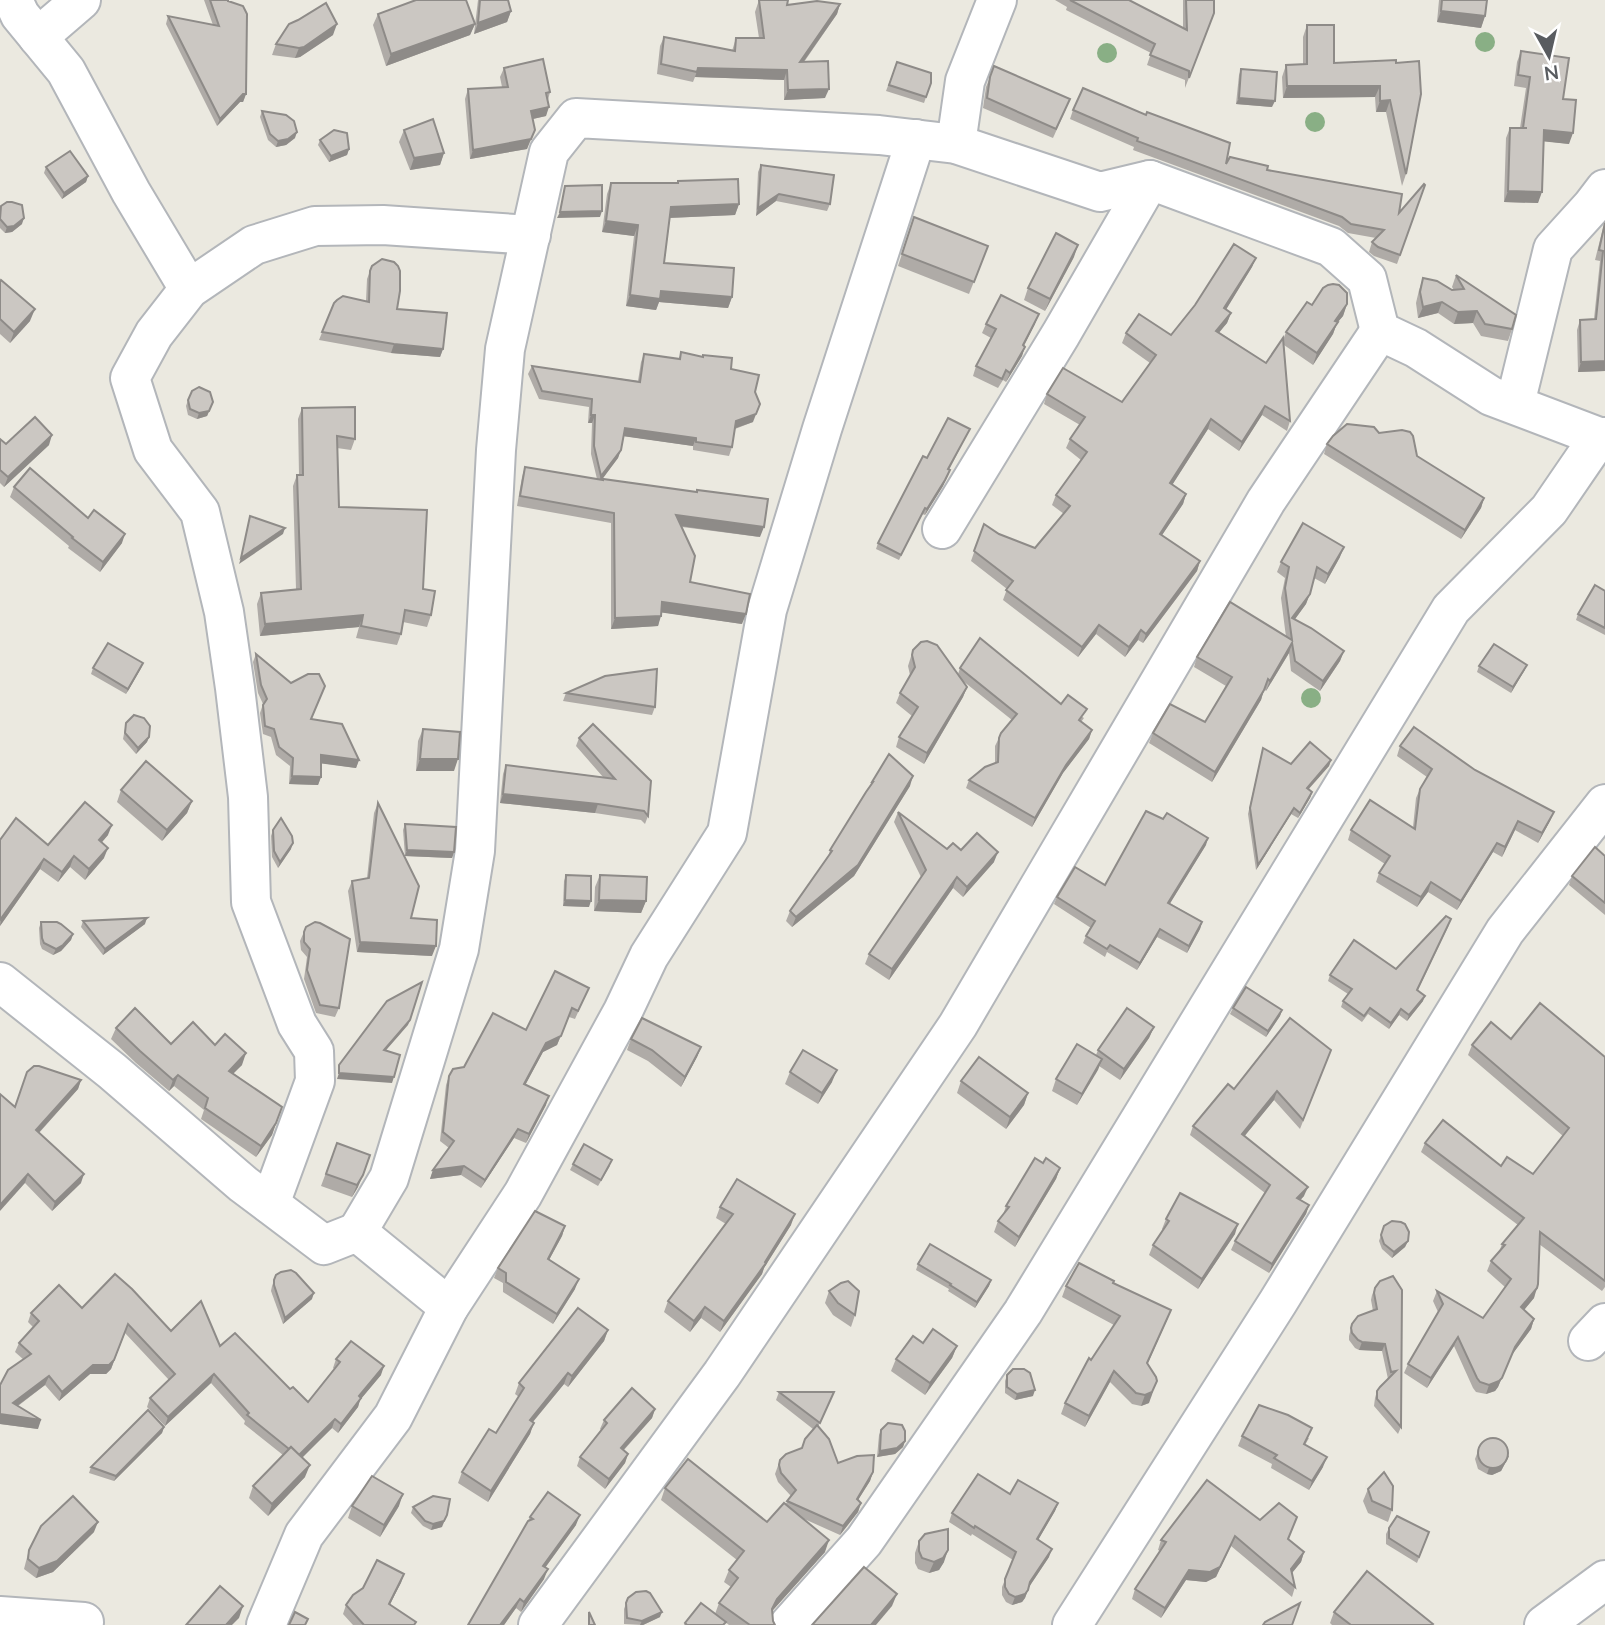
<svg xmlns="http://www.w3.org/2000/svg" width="1605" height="1625" font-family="Lato,sans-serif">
<rect width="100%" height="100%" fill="#ebe9e0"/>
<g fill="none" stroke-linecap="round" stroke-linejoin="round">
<defs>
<g id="minor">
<path d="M13,0L20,15L66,71L131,192L189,289"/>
<path d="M38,37L81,0"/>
<path d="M956,144L965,81L997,0"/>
<path d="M1515,404L1553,249L1592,206L1605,189"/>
<path d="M942,529L1061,334L1150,180"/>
<path d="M0,982L112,1071L243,1184L324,1245L357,1232L449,1307"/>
<path d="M270,1204L315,1081L314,1051L297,1024L251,902L248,797L235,688L224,612L200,512L153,450L130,378L154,334L189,289L254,245L315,226L383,225L531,235"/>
<path d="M357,1232L389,1178L459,949L475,851L496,450L505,349L549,152L576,118L879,135L956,144L1100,192L1150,180L1331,247L1367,279L1380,331L1416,348L1491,396L1599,437"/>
<path d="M1588,1341L1605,1323"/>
<path d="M0,1616L84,1622"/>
<path d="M266,1625L304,1535L393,1417L449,1307L523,1194L623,1011L649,956L727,833L767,610L822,429L916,139"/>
<path d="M538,1625L722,1374L958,1025L1266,501L1380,331"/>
<path d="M789,1625L864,1541L1023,1312L1451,609L1549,510L1599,437H1605"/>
<path d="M1072,1625L1278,1302L1505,931L1605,804"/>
<path d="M1544,1625L1605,1580"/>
</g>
</defs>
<use href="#minor" stroke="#b3b6ba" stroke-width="42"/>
<use href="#minor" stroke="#fff" stroke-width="38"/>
</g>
<g fill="#89af85">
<circle cx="1485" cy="42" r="10"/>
<circle cx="1107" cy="53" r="10"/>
<circle cx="1315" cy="122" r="10"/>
<circle cx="1311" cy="698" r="10"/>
</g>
<g fill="#afaba7">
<path d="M204,0H228L246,94L243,102H240L217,126L166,24L168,16L213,25Z"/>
<path d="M478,0H508L511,11L507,22L474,34Z"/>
<path d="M759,0L787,5L840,4L837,14L804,62L825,98L784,100V80L695,77L693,82L657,74L660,46L664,37L732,51L736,38H759L755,12Z"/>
<path d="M1055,0H1129L1183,28V0H1214V13L1185,88V80L1147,65L1151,53L1066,10L1067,7Z"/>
<path d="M1439,0H1487L1485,16L1481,28L1437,22Z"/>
<path d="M378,14L475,24L470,35L386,66L373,25Z"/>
<path d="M1307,25L1334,63L1396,60L1406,174L1402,186L1386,112H1376L1375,97L1283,98L1282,77L1286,65L1303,64V37Z"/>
<path d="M333,35L300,57L295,58L272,55L276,44Z"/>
<path d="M1521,51L1563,99L1569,144L1544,141L1538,203L1504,202L1506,138L1510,128H1520L1526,88L1514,86L1517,62Z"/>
<path d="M897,62L931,83L924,103L886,91Z"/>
<path d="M504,68L550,92L548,100L546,116L533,119L527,149L470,159L465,99L468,89L502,87L500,77Z"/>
<path d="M1241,69L1272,107L1236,104L1239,75Z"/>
<path d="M990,77L1066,109L1053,138L983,108L986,87Z"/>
<path d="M1073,110L1226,164L1267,170L1399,213L1425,185L1397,264L1374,256L1369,252L1372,242L1376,238L1348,233L1339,226L1133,150L1134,147L1070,119Z"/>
<path d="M262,111L295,138L286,145L276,147L268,140L260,117Z"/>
<path d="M404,130L444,153L440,165L410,170L399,142Z"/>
<path d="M320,140L349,149L347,155L329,162L318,145Z"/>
<path d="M761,165L830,204L827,211L776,201L756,216L758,172Z"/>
<path d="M46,167L88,176L86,182L62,199L44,173Z"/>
<path d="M611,183L739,204L735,215L670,218L664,263L732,297L728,308L659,302L656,310L626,306L634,236L602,232L607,194Z"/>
<path d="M0,207L22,224L12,232L5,233L0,228Z"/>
<path d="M914,217L988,246L969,294L898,266Z"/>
<path d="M1605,220V371L1578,372L1577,330L1580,320L1594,319L1600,261L1595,260Z"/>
<path d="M1074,257L1045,311L1024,300L1028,288Z"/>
<path d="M1256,258L1252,267L1226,309L1231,313L1227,323L1219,332L1266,363L1283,340L1286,332L1312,305L1347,304L1343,316L1337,323L1333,334L1313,365L1284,345L1290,421L1287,431L1262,415L1239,451L1208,429L1172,485L1186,494L1183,504L1162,535L1200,561L1197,571L1143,643L1138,640L1125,657L1096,634L1078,657L1003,600L1007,589L971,561L984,524L999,534L1035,548L1064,514L1052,505L1056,495L1081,460L1066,448L1070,439L1080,425L1044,404L1047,394L1122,402L1150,363L1122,343L1126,333L1171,335Z"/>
<path d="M370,271L397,309L443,349L440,357L391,353L319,340L334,303L366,301L367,279Z"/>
<path d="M1456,275L1512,329L1508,341L1481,336L1473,323L1454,324L1438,313L1418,318L1416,303L1419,290L1423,278L1452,290H1454L1452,287Z"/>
<path d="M0,282L30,321L10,343L0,334Z"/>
<path d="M986,324H1035L1024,346L1022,356L1006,382L1003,380L998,388L973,376L976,366L991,338L982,333Z"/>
<path d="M681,352L731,369L755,392L753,422L735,429L732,447L729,456L693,450V446L624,436L618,458L601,480L603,479L760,537L682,527L690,582L742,624L661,612L658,626L611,629V523L517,506L522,477L525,467L597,479L591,454L592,423H588L589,407L539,399L528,374L532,366L638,381L641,362L644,354L679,359Z"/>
<path d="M188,400L213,402L207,416L197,419L188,415L186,406Z"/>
<path d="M302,408L355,439L351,450L337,448L339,507L423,589L431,615L427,627L403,622L401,634L397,645L356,638L359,627L260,636L257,604L261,593L296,589L293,486L297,475H299L298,419Z"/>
<path d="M970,429L949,470H950L948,476L943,486L925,515L922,514L899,560L876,549L878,543L927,458Z"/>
<path d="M1379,433L1484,498L1481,508L1461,539L1324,454L1327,444Z"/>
<path d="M0,439L6,444L49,445L4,487L0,483Z"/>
<path d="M14,487L88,518L122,543L100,572L68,548L69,546L10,497Z"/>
<path d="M1340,557L1325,584L1314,578L1306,604L1295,619L1344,651L1340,661L1320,691L1291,671L1289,653L1266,691L1264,689L1261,700L1212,782L1149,743L1153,733L1205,722L1226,686L1194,667L1197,657L1286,637L1281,598L1285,578L1277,572L1281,562Z"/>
<path d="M1605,591V635L1576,620L1578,614Z"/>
<path d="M913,650L958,674L960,668L1061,704L1084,718L1081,722L1092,730L1089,739L1063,773L1032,827L966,788L969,780L995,763V746L999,738L1012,720L963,681L967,687L963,697L924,764L896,747L899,737L912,716L896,703L900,693L910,675L908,666Z"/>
<path d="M256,654L311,719L359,760L356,768L321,763V777L318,785L289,784L290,766L276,755L271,737L263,734L260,713L263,704L258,693L253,662Z"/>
<path d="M143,663L141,668L126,694L91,674L93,668Z"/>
<path d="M1527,665L1524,671L1511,693L1477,672L1479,666Z"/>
<path d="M566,693L655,707L652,715L563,701Z"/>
<path d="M126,723L149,737L147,742L136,754L123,739Z"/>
<path d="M423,729L454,771H416L418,741Z"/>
<path d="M579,738L648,816L645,824L641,820L595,813L500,803L503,774L506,765L603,777L576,746Z"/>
<path d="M1400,746L1475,770L1554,812L1550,821L1538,843L1515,830L1502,857L1493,852L1457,910L1428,892L1417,907L1376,882L1379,873L1385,864L1348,840L1351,830L1413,827L1416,798L1420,789L1427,777L1397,756Z"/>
<path d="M1263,748L1291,764L1331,760L1329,766L1308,790L1312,792L1310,798L1298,818L1291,814L1256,870L1248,814Z"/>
<path d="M872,782L910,786L854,876L792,927L786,921L790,911L828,858L830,850L871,786Z"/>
<path d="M121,790L192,801L187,813L162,841L117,802Z"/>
<path d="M378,803L411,918L432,956L357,952L348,891L352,881L367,878L374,813Z"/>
<path d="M898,812L947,849L961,850L994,862L963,897L953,888L889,980L865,964L869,954L921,877L894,822Z"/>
<path d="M405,824L454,852L452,858L405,856L403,830Z"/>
<path d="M273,830L291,849L278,868L272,857L271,836Z"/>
<path d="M108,835L102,842L104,858L85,880L70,867L58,882L40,869L0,926V840L48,845Z"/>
<path d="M1206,845L1170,903L1202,922L1200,929L1187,953L1157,937L1137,970L1107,952L1105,957L1083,943L1086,936L1091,928L1054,904L1057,897L1105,885Z"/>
<path d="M1605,856V915L1569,885L1572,876Z"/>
<path d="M566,875L589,907L563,906L564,881Z"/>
<path d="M600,875L646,901L641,913L594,911L595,887Z"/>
<path d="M83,921L145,924L103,955L81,927Z"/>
<path d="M41,922L73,934L71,940L61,951L53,955L42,949L40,944L39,928Z"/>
<path d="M1449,925L1418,990L1423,1001L1407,1021L1399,1015L1389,1029L1368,1014L1362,1022L1341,1007L1343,1001L1348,994L1328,981L1330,975L1396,969Z"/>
<path d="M306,927L339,1008L335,1017L316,1013L304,979L307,957L301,950L300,941Z"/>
<path d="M589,988L575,1019L569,1017L557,1045L543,1052L525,1085L546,1105L526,1143L514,1138L481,1188L461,1175L430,1179L433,1170L449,1148L440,1141L446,1085L449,1076L526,1030Z"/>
<path d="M1233,1008L1282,1010L1280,1016L1266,1037L1230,1014Z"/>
<path d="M1154,1027L1149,1038L1120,1080L1099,1066L1077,1105L1052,1091L1056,1079L1096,1055L1098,1050Z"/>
<path d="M116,1028L171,1044L215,1045L242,1065L233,1073L282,1107L272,1135L256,1157L201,1119L204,1110L174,1086L169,1091L136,1063L111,1039Z"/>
<path d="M631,1039L701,1047L697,1057L681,1087L648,1061L627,1050Z"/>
<path d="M1511,1039L1605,1057V1287L1602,1291L1539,1244L1534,1298L1524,1310L1534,1319L1531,1329L1511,1356L1498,1387L1495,1391L1486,1394L1476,1392L1473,1388L1454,1346L1427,1388L1404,1373L1408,1364L1438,1312L1433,1301L1437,1291L1483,1318L1505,1287L1487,1271L1491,1261L1499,1252L1502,1244L1518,1225L1421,1152L1425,1143L1501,1166L1533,1174L1563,1136L1468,1055L1472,1045Z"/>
<path d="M1331,1050L1300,1129L1274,1100L1244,1136L1304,1196L1300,1200L1309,1205L1306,1214L1269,1273L1231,1250L1235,1241L1265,1193L1190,1135L1193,1126L1234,1089Z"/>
<path d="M790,1072L832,1082L818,1104L785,1084Z"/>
<path d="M81,1080L78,1089L39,1133L81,1183L52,1211L25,1183L15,1107Z"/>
<path d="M961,1081L1028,1093L1024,1105L1006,1129L957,1093Z"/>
<path d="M337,1143L358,1187L352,1197L321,1186Z"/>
<path d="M573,1164L610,1166L598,1186L570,1170Z"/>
<path d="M1060,1168L1056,1179L1015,1247L994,1232L998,1221L1003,1215L1006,1206Z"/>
<path d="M720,1207L791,1225L764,1268L762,1274L720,1332L701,1318L690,1332L664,1312L668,1301L726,1224L716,1218Z"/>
<path d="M1166,1219L1235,1234L1198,1289L1149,1255L1153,1245L1163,1230L1162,1229Z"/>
<path d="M565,1226L562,1236L549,1260L575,1289L553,1324L503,1292V1283L494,1278L498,1268Z"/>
<path d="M1384,1226L1408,1241L1405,1247L1392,1258L1382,1249L1379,1241Z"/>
<path d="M918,1264L991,1280L989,1286L975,1308L948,1291L949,1289L916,1270Z"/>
<path d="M276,1275L312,1299L283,1324L271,1291L272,1286Z"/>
<path d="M1380,1281L1401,1427L1398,1434L1374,1406L1375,1398L1377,1391L1388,1379L1382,1351L1359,1350L1355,1348L1349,1340V1336L1352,1324L1373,1311L1371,1300L1372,1295L1375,1288Z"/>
<path d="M1113,1283L1171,1310L1147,1364L1149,1403L1141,1406L1132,1404L1110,1382L1085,1427L1061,1414L1065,1403L1091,1360L1114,1325L1062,1297L1066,1286Z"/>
<path d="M829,1291L855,1315L851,1327L833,1315L825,1303Z"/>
<path d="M82,1308L171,1331L220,1346L290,1389L308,1402L334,1369L333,1368L336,1359L381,1375L360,1400L358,1407L338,1433L332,1428L302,1457L305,1477L268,1516L249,1498L253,1486L283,1455L244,1424L245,1421L211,1383L165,1426L147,1407L150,1398L169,1380L125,1333L111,1369L106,1374H90L59,1401L45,1385L18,1406L38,1429L0,1424L24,1360L15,1352L19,1343L33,1327L28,1322L31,1313Z"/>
<path d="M608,1330L604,1341L568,1387L564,1384L533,1422L530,1434L488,1502L458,1483L462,1472L496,1433L519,1397L515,1394L519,1383Z"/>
<path d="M923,1343L957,1346L952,1358L925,1395L891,1371L896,1359Z"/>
<path d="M1007,1375L1033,1396L1015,1400L1005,1393V1381Z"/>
<path d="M779,1392H834L818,1427L838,1463L873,1472L870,1481L858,1500L861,1503L858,1512L840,1535L802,1518L825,1552L773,1610V1621L775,1625H729L725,1622L724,1625H684L685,1623L715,1614L719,1603L731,1587L724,1582L729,1570L737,1560L661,1500L665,1488L767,1522L785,1505L791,1496L778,1482L775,1474L780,1460L802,1448L813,1429L776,1400Z"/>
<path d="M655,1409L652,1418L624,1450L628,1454L625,1463L605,1489L577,1466L580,1457L601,1430L600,1429L604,1420Z"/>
<path d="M164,1427L162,1433L114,1481L89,1473L91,1467Z"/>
<path d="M881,1430L905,1441L903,1447L895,1454L877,1457L879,1435Z"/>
<path d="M1242,1436L1309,1438L1305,1445L1323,1467L1309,1490L1271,1468L1272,1464L1238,1446Z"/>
<path d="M1481,1443L1509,1456L1501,1471L1492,1475L1487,1474L1478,1469L1475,1459Z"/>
<path d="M1368,1489L1392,1510L1388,1522L1368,1513L1363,1501Z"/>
<path d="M1010,1494L1058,1503L1055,1511L1038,1540L1049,1557L1029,1587L1025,1598L1022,1602L1012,1605L1006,1602L1002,1595V1587L1013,1560L972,1534L971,1536L949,1522L952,1513Z"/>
<path d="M352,1506H399L380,1537L348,1518Z"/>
<path d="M413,1507L442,1527L431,1530L423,1526L411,1513Z"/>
<path d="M530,1517L576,1525L545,1568L544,1579L521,1612L516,1608L504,1625H468Z"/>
<path d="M1260,1520L1288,1539L1304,1552L1301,1562L1292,1573L1295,1587L1292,1597L1231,1546L1216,1577L1206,1582L1186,1580L1161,1618L1132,1599L1135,1589L1160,1551L1158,1550L1161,1540Z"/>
<path d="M1389,1528L1429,1532L1417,1563L1386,1544V1534Z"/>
<path d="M94,1532L53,1572L36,1578L24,1569L29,1550Z"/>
<path d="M919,1541L944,1562L939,1570L929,1573L918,1569L915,1563V1553Z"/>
<path d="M404,1574L390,1605L415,1625H353L343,1614L346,1605Z"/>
<path d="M628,1598L660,1617L643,1625L624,1624V1609Z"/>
<path d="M1334,1612L1432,1625H1332L1330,1623Z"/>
</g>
<g fill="#8e8b88">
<path d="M840,4L837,14L797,71L800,62Z"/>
<path d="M511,11L507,22L474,34L478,23Z"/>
<path d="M1441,11L1485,16L1481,28L1437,22Z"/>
<path d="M337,24L333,35L300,57L295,58L299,48Z"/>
<path d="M475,24L470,35L386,66L391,54Z"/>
<path d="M698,68L787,70L784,80L695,77Z"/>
<path d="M1287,86H1380L1375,97L1283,98Z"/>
<path d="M829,89L825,98L784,100L788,90Z"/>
<path d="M243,94H246L243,102H240L217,126L220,119Z"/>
<path d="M1239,98L1275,101L1272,107L1236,104Z"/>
<path d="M1390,100L1386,112H1376L1380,101Z"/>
<path d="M549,107L546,116L528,120L531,111Z"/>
<path d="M535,130L527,149L470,159L473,150Z"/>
<path d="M1544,130L1573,133L1569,144L1540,141Z"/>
<path d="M297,132L295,138L286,145L276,147L278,141Z"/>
<path d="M349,149L347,155L329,162L331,156Z"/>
<path d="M444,153L440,165L410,170L414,158Z"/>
<path d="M88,176L86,182L62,199L64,193Z"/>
<path d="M1508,191L1542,192L1538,203L1504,202Z"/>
<path d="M779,194L776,201L756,216L758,208Z"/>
<path d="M739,204L735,215L667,218L671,207Z"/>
<path d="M602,211L600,217L557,218L560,212Z"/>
<path d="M24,218L22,224L12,232L5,233L7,227Z"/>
<path d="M606,221L638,225L634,236L602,232Z"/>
<path d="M1078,245L1074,257L1045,311L1050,299Z"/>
<path d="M1256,258L1252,267L1221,318L1224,308Z"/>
<path d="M661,291L732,297L728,308L659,302L656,310L626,306L630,295Z"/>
<path d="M1442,302L1438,313L1418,318L1423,307Z"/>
<path d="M1347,304L1343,316L1337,323L1333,334L1313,365L1317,353L1335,321Z"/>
<path d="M35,309L30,321L10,343L14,332Z"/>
<path d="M1477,311L1473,323L1454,324L1458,312Z"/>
<path d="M1231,313L1227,323L1213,340L1216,331Z"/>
<path d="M1039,314L1035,324L1019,354L1023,345Z"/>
<path d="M394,344L443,349L440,357L391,353Z"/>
<path d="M1025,347L1022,356L1006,382L1010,373Z"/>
<path d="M1605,361V371L1578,372L1581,362Z"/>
<path d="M213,402L207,416L197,419L199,413Z"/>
<path d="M760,404L753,422L733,429L736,421Z"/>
<path d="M1265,406L1262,415L1239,451L1242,442Z"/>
<path d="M591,415H595L592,423H588Z"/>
<path d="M1211,419L1208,429L1167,493L1170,483Z"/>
<path d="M625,428L696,438L693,446L622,436Z"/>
<path d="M52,435L49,445L4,487L8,477Z"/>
<path d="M621,450L618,458L598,485L601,476Z"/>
<path d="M950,470L943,486L925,515L927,509Z"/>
<path d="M1186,494L1183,504L1156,544L1160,534Z"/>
<path d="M1484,498L1481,508L1461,539L1465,530Z"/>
<path d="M676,515L764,527L760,537L673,525Z"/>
<path d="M285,528L283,534L239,564L241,558Z"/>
<path d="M125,534L122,543L100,572L103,562Z"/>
<path d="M1344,547L1340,557L1325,584L1328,574Z"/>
<path d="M1200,561L1197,571L1143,643L1146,634Z"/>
<path d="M1310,594L1306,604L1290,626L1292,618Z"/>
<path d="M662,602L746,614L742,624L658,612Z"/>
<path d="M363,615L359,627L260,636L265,624Z"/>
<path d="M661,616L658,626L611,629L615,618Z"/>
<path d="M1099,625L1096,634L1078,657L1082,647Z"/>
<path d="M1141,630L1138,640L1125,657L1129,647Z"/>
<path d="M1292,643L1289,653L1266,691L1270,681Z"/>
<path d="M1344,651L1340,661L1320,691L1323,681Z"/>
<path d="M143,663L141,668L126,694L128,689Z"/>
<path d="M1527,665L1524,671L1511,693L1513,687Z"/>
<path d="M967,687L963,697L924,764L927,753Z"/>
<path d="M1264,690L1261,700L1212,782L1215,772Z"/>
<path d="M1092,730L1089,739L1063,773L1032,827L1035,818L1066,765Z"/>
<path d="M149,737L147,742L136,754L138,748Z"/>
<path d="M321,755L359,760L356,768L318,763Z"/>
<path d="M420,759H458L454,771H416Z"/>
<path d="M1331,760L1329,766L1304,794L1307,788Z"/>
<path d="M292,776L321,777L318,785L289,784Z"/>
<path d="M913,776L910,786L854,876L792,927L796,917Z"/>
<path d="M1312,792L1310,798L1298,818L1300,813Z"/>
<path d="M503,794L598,804L595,813L500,803Z"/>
<path d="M192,801L187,813L162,841L167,830Z"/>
<path d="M1294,808L1291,814L1256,870L1258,865Z"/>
<path d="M1554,812L1550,821L1538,843L1542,833Z"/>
<path d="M1518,821L1515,830L1502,857L1505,847Z"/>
<path d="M112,825L108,835L95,850L99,840Z"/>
<path d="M1208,838L1206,845L1166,910L1168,903Z"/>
<path d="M293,843L291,849L278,868L280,862Z"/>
<path d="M1497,843L1493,852L1457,910L1461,901Z"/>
<path d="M108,848L104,858L85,880L89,869Z"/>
<path d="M407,850L454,852L452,858L405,856Z"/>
<path d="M998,852L994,862L963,897L967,887Z"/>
<path d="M74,856L70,867L58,882L62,872Z"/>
<path d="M44,859L40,869L0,926L1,920Z"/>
<path d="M957,877L953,888L889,980L892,969Z"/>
<path d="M1431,882L1428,892L1417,907L1421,897Z"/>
<path d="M565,900L591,901L589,907L563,906Z"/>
<path d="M599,900L646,901L641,913L594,911Z"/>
<path d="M147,918L145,924L103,955L105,949Z"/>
<path d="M1202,922L1200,929L1187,953L1189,946Z"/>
<path d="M1160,929L1157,937L1137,970L1140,963Z"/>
<path d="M73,934L71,940L61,951L53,955L56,949Z"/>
<path d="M360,942L436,946L432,956L357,952Z"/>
<path d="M1425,996L1423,1001L1407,1021L1409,1015Z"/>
<path d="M572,1008L557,1045L543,1052L521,1093L524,1084L546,1043Z"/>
<path d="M1401,1009L1399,1015L1389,1029L1391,1023Z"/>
<path d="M1282,1010L1280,1016L1266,1037L1268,1031Z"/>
<path d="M410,1020L408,1025L381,1056L384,1050Z"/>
<path d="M1154,1027L1149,1038L1120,1080L1124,1069Z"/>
<path d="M701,1047L697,1057L681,1087L685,1077Z"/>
<path d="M246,1053L242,1065L225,1082L229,1071Z"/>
<path d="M1102,1059L1098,1070L1077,1105L1082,1094Z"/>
<path d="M837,1070L832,1082L818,1104L822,1093Z"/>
<path d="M339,1073L394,1077L392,1083L337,1079Z"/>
<path d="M178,1075L174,1086L169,1091L173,1080Z"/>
<path d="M81,1080L78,1089L33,1139L36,1130Z"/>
<path d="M1277,1091L1274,1100L1239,1143L1242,1134Z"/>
<path d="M1028,1093L1024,1105L1006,1129L1010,1117Z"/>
<path d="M549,1096L546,1105L526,1143L529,1134Z"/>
<path d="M276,1123L272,1135L256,1157L261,1146Z"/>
<path d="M518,1129L514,1138L481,1188L485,1180Z"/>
<path d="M464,1166L461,1175L430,1179L433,1170Z"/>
<path d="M1060,1168L1056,1179L1015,1247L1019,1237Z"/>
<path d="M28,1174L25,1183L0,1211V1205Z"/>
<path d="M84,1174L81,1183L52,1211L55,1202Z"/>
<path d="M363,1175L358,1187L352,1197L357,1185Z"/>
<path d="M1308,1187L1304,1196L1294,1207L1297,1198Z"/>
<path d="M1309,1205L1306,1214L1269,1273L1272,1264Z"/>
<path d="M795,1214L791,1225L764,1268L762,1274L720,1332L724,1321L765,1262Z"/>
<path d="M1238,1224L1235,1234L1198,1289L1202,1279Z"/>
<path d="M565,1226L562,1236L544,1269L548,1259Z"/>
<path d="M1408,1241L1405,1247L1392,1258L1394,1252Z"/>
<path d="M579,1279L575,1289L553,1324L557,1314Z"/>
<path d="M991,1280L989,1286L975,1308L977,1302Z"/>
<path d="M1537,1288L1534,1298L1518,1317L1521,1307Z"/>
<path d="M314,1293L312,1299L283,1324L285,1318Z"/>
<path d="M705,1307L701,1318L690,1332L694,1321Z"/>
<path d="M1171,1310L1167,1320L1143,1374L1147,1363Z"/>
<path d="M1534,1319L1531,1329L1511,1356L1498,1387L1495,1391L1486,1394L1489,1385Z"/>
<path d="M128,1324L111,1369L106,1374H90L59,1401L62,1392Z"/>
<path d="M608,1330L604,1341L568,1387L572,1376Z"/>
<path d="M1458,1337L1454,1346L1427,1388L1431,1378Z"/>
<path d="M1362,1342L1385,1344L1382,1351L1359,1350Z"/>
<path d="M957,1346L952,1358L925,1395L930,1383Z"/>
<path d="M384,1366L381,1375L360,1400L358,1407L338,1433L341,1424L359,1396Z"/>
<path d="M1114,1371L1110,1382L1085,1427L1089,1416Z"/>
<path d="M568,1373L564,1384L526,1430L530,1420Z"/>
<path d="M214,1374L211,1383L165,1426L168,1417Z"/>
<path d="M49,1376L45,1385L9,1412L13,1403Z"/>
<path d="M1035,1390L1033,1396L1015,1400L1017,1394Z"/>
<path d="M1153,1392L1149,1403L1141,1406L1145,1395Z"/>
<path d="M655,1409L652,1418L617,1457L621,1448Z"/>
<path d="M0,1414L41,1420L38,1429L0,1424Z"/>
<path d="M335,1419L332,1428L295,1465L298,1456Z"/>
<path d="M534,1423L530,1434L488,1502L491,1491Z"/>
<path d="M164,1427L162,1433L114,1481L116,1476Z"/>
<path d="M905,1441L903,1447L895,1454L877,1457L880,1451Z"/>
<path d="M628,1454L625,1463L605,1489L609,1479Z"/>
<path d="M1509,1456L1501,1471L1492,1475L1487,1474L1489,1468Z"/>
<path d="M1327,1457L1323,1467L1309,1490L1312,1481Z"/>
<path d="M310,1465L305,1477L268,1516L272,1504Z"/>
<path d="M873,1472L870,1481L853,1508L857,1499Z"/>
<path d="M403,1494L399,1506L380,1537L384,1525Z"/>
<path d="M861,1503L858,1512L840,1535L843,1526Z"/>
<path d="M1058,1503L1055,1511L1034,1547L1037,1539Z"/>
<path d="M447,1515L442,1527L431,1530L433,1524Z"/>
<path d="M580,1515L576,1525L539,1576L543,1566Z"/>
<path d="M98,1522L94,1532L53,1572L36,1578L39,1568Z"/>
<path d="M1235,1536L1216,1577L1206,1582L1186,1580L1161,1618L1165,1608L1189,1570Z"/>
<path d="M829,1540L825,1552L773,1610L768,1620L777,1599Z"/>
<path d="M1052,1549L1049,1557L1027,1590L1030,1582Z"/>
<path d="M948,1550L944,1562L939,1570L929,1573L934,1562Z"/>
<path d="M1304,1552L1301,1562L1287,1579L1291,1569Z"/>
<path d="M548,1569L544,1579L521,1612L524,1602Z"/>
<path d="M404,1574L401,1583L385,1613L389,1604Z"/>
<path d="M1028,1590L1025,1598L1022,1602L1012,1605L1015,1597Z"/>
<path d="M897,1594L892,1606L876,1625H871Z"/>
<path d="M520,1599L516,1608L504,1625H500Z"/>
<path d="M243,1606L239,1618L232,1625H226Z"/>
<path d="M662,1612L660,1617L643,1625H640L642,1621Z"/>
</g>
<g fill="#cbc7c2" stroke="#8e8b88" stroke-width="2">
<path d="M210,0H228V1L243,6L247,14L246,94H243L220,119L168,16L219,26Z"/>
<path d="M416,0H466L475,24L391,54L378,14Z"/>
<path d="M480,0H508L511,11L478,23Z"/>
<path d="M759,0H788L787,5L817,1L840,4L800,62L828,61L829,89L788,90L787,70L698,68L697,72L661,64L664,37L735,51L736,38H764Z"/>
<path d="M1070,0H1129L1187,30L1186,0H1214V13L1189,78V71L1150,55L1155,44Z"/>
<path d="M1442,0H1487L1485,16L1441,11Z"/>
<path d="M326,3L337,24L304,47L299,48L276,44L289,24L298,20Z"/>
<path d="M1307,25H1334V63L1396,60V63L1419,61L1421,94L1406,174L1390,100L1380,101V86H1287L1286,65L1307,64Z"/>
<path d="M1521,51L1569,58L1563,99L1576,100L1573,133L1544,130L1542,192L1508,191L1510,128H1527H1523L1530,77L1518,75Z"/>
<path d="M543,59L550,92L546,93L549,107L531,111L535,130L531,139L473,150L468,89L508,87L504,68Z"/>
<path d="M897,62L931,73V83L926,97L889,85Z"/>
<path d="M994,66L1070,99L1056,129L987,98L990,77Z"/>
<path d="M1241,69L1277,72L1275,101L1239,98Z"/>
<path d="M1083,88L1146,115L1147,112L1230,143L1226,164L1230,157L1268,166L1267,170L1402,194L1399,213L1424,184L1425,185L1400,255L1378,247L1372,242L1384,230L1351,224L1342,217L1137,141L1138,138L1073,110Z"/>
<path d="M262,111L286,115L294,121L297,132L288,139L278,141L270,134Z"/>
<path d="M433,119L444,153L414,158L404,130Z"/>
<path d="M334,130L347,133L349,149L331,156L320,140Z"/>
<path d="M70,151L88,176L64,193L46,167Z"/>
<path d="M761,165L834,175L830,204L779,194L758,208Z"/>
<path d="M738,179L739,204L671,207L664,263L734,268L732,297L661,291L660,299L630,295L638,225L606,221L611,183H678V181Z"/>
<path d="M602,185V211L560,212L565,186Z"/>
<path d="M7,202H12L22,205L24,218L14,226L7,227L0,219L1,206Z"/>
<path d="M914,217L988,246L974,282L902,254Z"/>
<path d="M1605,223V361L1581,362L1580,320L1596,319L1603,251L1599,250Z"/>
<path d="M1056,233L1078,245L1050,299L1028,288Z"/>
<path d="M1234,244L1256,258L1224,308L1231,313L1216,331L1266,363L1283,338L1290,421L1265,406L1242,442L1211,419L1170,483L1186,494L1160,534L1200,561L1146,634L1141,630L1129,647L1099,625L1082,647L1006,590L1013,581L974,551L984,524L999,534L1035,548L1070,506L1056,495L1087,452L1070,439L1085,417L1047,394L1063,368L1122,402L1156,355L1126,333L1139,314L1171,335L1195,305Z"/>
<path d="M382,259L394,262L398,266L400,271V291L397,309L447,313L443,349L394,344L322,332L334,303L337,300L343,296L369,302L370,271L372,266Z"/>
<path d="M1456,275L1516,315L1512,329L1485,324L1477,311L1458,312L1442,302L1423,307L1420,292L1423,278L1437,281L1452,290L1464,289Z"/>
<path d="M1,280L35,309L14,332L0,319V282Z"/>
<path d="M1333,284L1339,285L1347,293V304L1335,321L1338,322L1317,353L1286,332L1307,302L1312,305L1323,288L1328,285Z"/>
<path d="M1001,295L1039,314L1023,345L1025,347L1010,373L1006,370L1002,379L976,366L996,329L986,324Z"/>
<path d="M681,352L703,357V355L732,358L731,369L759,375L755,392L760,404L756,414L736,421L732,447L696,442V438L625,428L621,450L601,476L594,446L595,415H591L592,399L542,391L532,366L640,382L644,354L680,359Z"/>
<path d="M199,387L210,392L213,402L209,411L199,413L190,409L188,400L192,391Z"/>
<path d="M355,407V439L337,436L339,507L427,510L423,589L435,591L431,615L405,610L401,634L361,626L363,615L265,624L261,593L301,589L297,475H303L302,408Z"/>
<path d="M35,417L52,435L8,477L0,470V439L6,444Z"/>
<path d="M948,418L970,429L948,469L950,470L945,480L927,509L925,508L901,555L878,543L923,456L927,458Z"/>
<path d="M1347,424L1374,427L1379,433L1402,430L1410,432L1413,436L1417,456L1484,498L1465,530L1327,444L1333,436Z"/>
<path d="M525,467L603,480V479L697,492V490L768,499L764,527L676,515L695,556L690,582L750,594L746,614L662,602L661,616L615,618L614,513L520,496Z"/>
<path d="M30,468L88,518L94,510L125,534L103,562L72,538L73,537L14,487Z"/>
<path d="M250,516L285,528L241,558Z"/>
<path d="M1303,523L1344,547L1328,574L1317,567L1310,594L1292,618L1311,628L1344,651L1323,681L1295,661L1292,643L1270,681L1268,679L1264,690L1215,772L1153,733L1170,704L1205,722L1232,677L1197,657L1230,602L1292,640L1285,588L1289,567L1281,562Z"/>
<path d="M1595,585L1605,591V628L1578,614Z"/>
<path d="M980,638L1061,704L1068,695L1087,709L1079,720L1092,730L1066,765L1035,818L969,780L985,767L998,762L999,738L1001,733L1017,714L960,668Z"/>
<path d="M927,641L937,645L967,687L927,753L899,737L918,707L900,693L915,667L912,655L913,650L921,642Z"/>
<path d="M108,643L143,663L128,689L93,668Z"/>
<path d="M1494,644L1527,665L1513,687L1479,666Z"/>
<path d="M256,654L291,683L308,674H319L325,686L311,719L342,724L359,760L321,755V777L292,776L293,758L279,747L274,729L265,726L263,705L267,699L261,685Z"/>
<path d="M657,669L655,707L566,693L605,676Z"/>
<path d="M134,715L144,718L150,726L149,737L138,748L125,733L126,723Z"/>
<path d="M593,724L651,781L648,816L644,811L598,804L503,794L506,765L615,779L579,738Z"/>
<path d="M1414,727L1475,770L1554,812L1542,833L1518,821L1505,847L1497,843L1461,901L1431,882L1421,897L1379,873L1390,856L1351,830L1370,800L1415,829L1420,789L1432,769L1400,746Z"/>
<path d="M423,729L460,732L458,759H420Z"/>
<path d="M1310,742L1331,760L1307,788L1312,792L1300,813L1294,808L1258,865L1250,808L1263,748L1291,764Z"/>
<path d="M889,754L913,776L858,865L796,917L790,911L832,851L830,850L866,792L873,782H872Z"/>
<path d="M146,761L192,801L167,830L121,790Z"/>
<path d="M85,802L112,825L99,840L108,848L89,869L74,856L62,872L44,859L0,920V840L16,818L48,845Z"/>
<path d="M378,803L419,886L411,918L437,920L436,946L360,942L352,881L369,878Z"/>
<path d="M1146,811L1163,819L1167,813L1208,838L1168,903L1202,922L1189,946L1160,929L1140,963L1110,945L1107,949L1086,936L1095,921L1057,897L1075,867L1105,885Z"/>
<path d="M898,812L947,849L953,843L961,850L977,833L998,852L967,887L957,877L892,969L869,954L926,870Z"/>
<path d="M281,818L292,836L293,843L280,862L274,851L273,830Z"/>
<path d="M405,824L456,827L454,852L407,850Z"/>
<path d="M1595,847L1605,856V903L1572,876Z"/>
<path d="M566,875L591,876V901L565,900Z"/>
<path d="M600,875L647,877L646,901L599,900Z"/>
<path d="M1446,916L1451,919L1417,990L1425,996L1409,1015L1401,1009L1391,1023L1370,1008L1364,1016L1343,1001L1352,989L1330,975L1354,940L1396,969Z"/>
<path d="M147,918L105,949L83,921Z"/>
<path d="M41,922H57L61,924L73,934L63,945L56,949L44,943L42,938Z"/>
<path d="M315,922L320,923L350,939L339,1008L320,1005L307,970L310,949L304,942V932L306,927Z"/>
<path d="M555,971L589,988L578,1011L572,1008L561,1036L546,1043L524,1084L549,1096L529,1134L518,1129L485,1180L464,1166L433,1170L454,1141L443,1132L449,1076L453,1069L464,1067L493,1013L526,1030Z"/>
<path d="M422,982L410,1020L384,1050L400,1055L394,1077L339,1073V1065L387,1001Z"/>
<path d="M1246,987L1282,1010L1268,1031L1233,1008Z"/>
<path d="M1540,1003L1605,1057V1281L1540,1232L1538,1284L1537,1288L1521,1307L1534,1319L1515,1347L1502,1378L1499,1381L1489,1385L1480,1382L1477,1378L1458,1337L1431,1378L1408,1364L1443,1304L1437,1291L1483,1318L1511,1279L1491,1261L1505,1245L1502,1244L1524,1218L1425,1143L1443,1120L1501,1166L1507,1157L1533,1174L1569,1128L1472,1045L1491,1022L1511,1039Z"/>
<path d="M135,1008L171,1044L193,1022L215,1045L225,1034L246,1053L229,1071L282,1107L276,1123L261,1146L205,1108L208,1098L178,1075L173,1080L140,1051L116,1028Z"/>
<path d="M1127,1008L1154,1027L1124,1069L1098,1050Z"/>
<path d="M642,1018L701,1047L685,1077L652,1050L631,1039Z"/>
<path d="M1290,1018L1331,1050L1303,1120L1277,1091L1242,1134L1308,1187L1297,1198L1309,1205L1272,1264L1235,1241L1270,1185L1193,1126L1228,1084L1234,1089Z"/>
<path d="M1077,1044L1102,1059L1082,1094L1056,1079Z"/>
<path d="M803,1050L837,1070L822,1093L790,1072Z"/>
<path d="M979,1057L1028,1093L1010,1117L961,1081Z"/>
<path d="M34,1066H39L81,1080L36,1130L84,1174L55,1202L28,1174L0,1205V1094L15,1107L27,1072Z"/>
<path d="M337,1143L370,1155L363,1175L357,1185L326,1174Z"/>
<path d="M584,1144L612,1160L601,1180L573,1164Z"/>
<path d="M1035,1158L1043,1163L1046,1158L1060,1168L1019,1237L998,1221L1009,1207L1006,1206Z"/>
<path d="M737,1179L795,1214L765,1262L766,1263L724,1321L705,1307L694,1321L668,1301L733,1214L720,1207Z"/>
<path d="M1180,1193L1238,1224L1202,1279L1153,1245L1169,1221L1166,1219Z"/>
<path d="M535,1211L565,1226L548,1259L579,1279L557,1314L506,1282V1273L498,1268Z"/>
<path d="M1392,1221L1401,1222L1405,1224L1409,1232L1408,1241L1394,1252L1384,1244L1381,1235L1384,1226Z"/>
<path d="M930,1244L991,1280L977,1302L950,1285L951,1284L918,1264Z"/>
<path d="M1079,1263L1114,1281L1113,1283L1171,1310L1147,1363L1156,1377L1157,1381L1152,1392L1145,1395L1136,1393L1114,1371L1089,1416L1065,1403L1089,1358L1091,1360L1120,1316L1066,1286Z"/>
<path d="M291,1270L296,1273L314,1293L285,1318L274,1285V1280L276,1275L281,1272Z"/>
<path d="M115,1274L132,1289L171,1331L201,1301L220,1346L235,1333L290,1389L293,1387L308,1402L340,1362L336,1359L351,1341L384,1366L359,1396L361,1398L341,1424L335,1419L299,1455L291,1447L289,1449L247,1415L249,1413L214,1374L168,1417L150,1398L175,1374L128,1324L114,1360L109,1365H93L62,1392L49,1376L13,1403L41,1420L0,1414V1385L8,1370L31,1354L19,1343L39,1321L31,1313L59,1285L82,1308Z"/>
<path d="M1393,1276L1402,1290L1401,1427L1377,1399V1391L1380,1387L1396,1371L1391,1372L1385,1344L1362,1342L1358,1340L1352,1333L1351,1328L1352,1324L1358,1316L1377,1309L1374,1293L1375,1288L1380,1281Z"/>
<path d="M848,1281L859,1291L855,1315L838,1303L829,1291L841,1283Z"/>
<path d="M578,1308L608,1330L572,1376L568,1373L530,1420L534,1423L491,1491L462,1472L489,1429L496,1433L524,1388L519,1383Z"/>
<path d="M933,1329L957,1346L930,1383L896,1359L913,1336L923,1343Z"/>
<path d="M1013,1369H1024L1030,1373L1035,1390L1017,1394L1007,1387V1375Z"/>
<path d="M632,1388L655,1409L621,1448L628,1454L609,1479L580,1457L607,1423L604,1420Z"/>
<path d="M779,1392H834L820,1423Z"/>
<path d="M1259,1405L1288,1415L1312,1428L1304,1444L1327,1457L1312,1481L1274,1458L1277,1455L1242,1436Z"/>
<path d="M148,1410L164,1427L116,1476L91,1467Z"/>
<path d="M888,1423L902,1425L905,1431V1441L897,1448L880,1451L881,1430Z"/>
<path d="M817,1425L829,1439L838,1463L857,1456L874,1455L873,1472L857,1499L861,1503L843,1526L787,1501L796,1490L781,1473L779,1465L780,1460L786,1454L802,1448L805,1439Z"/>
<circle cx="1493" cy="1453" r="15"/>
<path d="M291,1447L310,1465L272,1504L253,1486Z"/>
<path d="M688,1459L767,1522L784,1503L829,1540L777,1599L772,1609L773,1621L775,1625H750L719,1603L738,1578L729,1570L744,1551L665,1488Z"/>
<path d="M1384,1472L1393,1486L1392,1510L1372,1501L1368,1489Z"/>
<path d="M978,1474L1010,1494L1018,1480L1058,1503L1037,1539L1052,1549L1030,1582L1028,1590L1025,1594L1015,1597L1009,1594L1005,1587V1579L1016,1552L975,1526L974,1528L952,1513Z"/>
<path d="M372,1476L403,1494L384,1525L352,1506Z"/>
<path d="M1207,1480L1260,1520L1279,1503L1297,1517L1288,1539L1304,1552L1291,1569L1295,1587L1235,1536L1220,1567L1210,1572L1189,1570L1165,1608L1135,1589L1166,1542L1161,1540Z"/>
<path d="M548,1492L580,1515L543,1566L548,1569L524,1602L520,1599L500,1625H468L528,1521L533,1519L530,1517Z"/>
<path d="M73,1496L98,1522L57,1561L39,1568L28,1559L29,1550L41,1526Z"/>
<path d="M433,1496L450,1499L447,1515L444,1521L433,1524L425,1521L413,1507Z"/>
<path d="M1397,1516L1429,1532L1419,1557L1389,1538V1528Z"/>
<path d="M948,1529V1550L943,1558L934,1562L922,1558L919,1551V1541L925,1534Z"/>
<path d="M377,1560L404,1574L389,1604L416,1622L414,1625H364L346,1605L353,1595L363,1588Z"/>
<path d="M864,1567L897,1594L871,1625H812Z"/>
<path d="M1367,1571L1433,1624L1432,1625H1351L1334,1612Z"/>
<path d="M220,1586L243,1606L226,1625H186Z"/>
<path d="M646,1591L650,1593L662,1612L642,1621L627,1618L626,1603L628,1598L636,1592Z"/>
<path d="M701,1603L726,1622L723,1625H687L685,1623Z"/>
<path d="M1300,1603L1292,1625H1263L1265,1622Z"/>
<path d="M295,1612L308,1619L305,1625H289Z"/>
<path d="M589,1612L595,1625H589Z"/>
</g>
<g transform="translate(1549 56) rotate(172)" stroke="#ffffff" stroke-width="5" paint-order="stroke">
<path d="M0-5L12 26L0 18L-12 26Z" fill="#595c60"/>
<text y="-10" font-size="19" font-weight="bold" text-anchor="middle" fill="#595c60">N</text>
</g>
</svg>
